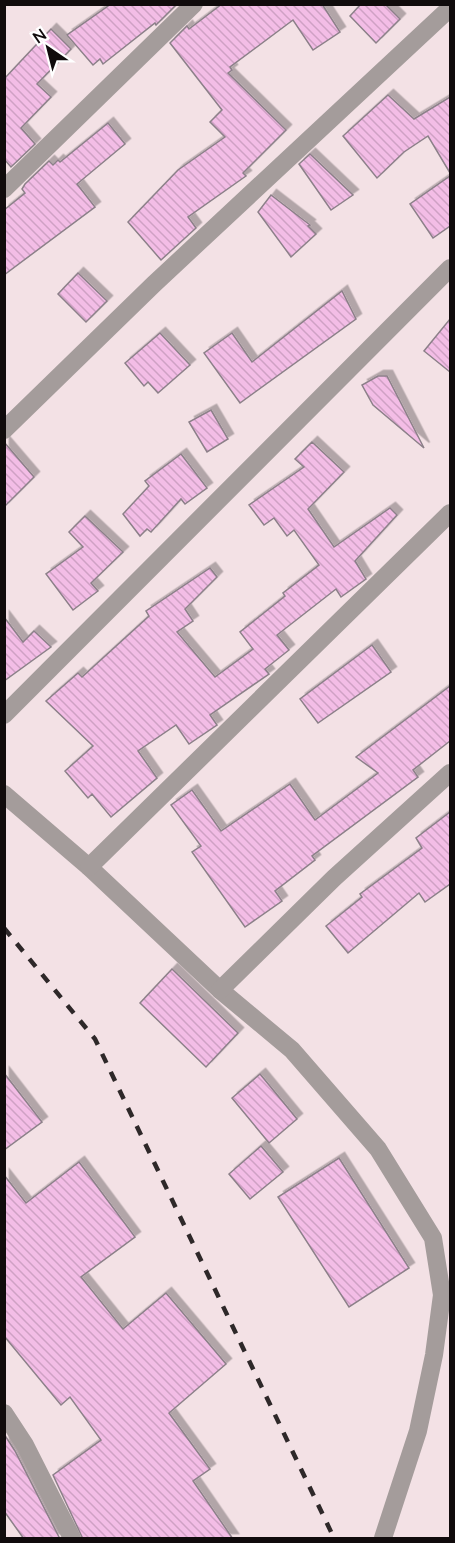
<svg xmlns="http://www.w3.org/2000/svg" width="455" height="1543" font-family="Lato,sans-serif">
<defs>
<pattern id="building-back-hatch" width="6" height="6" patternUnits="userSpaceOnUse" patternTransform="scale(1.5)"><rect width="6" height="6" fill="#f3bde6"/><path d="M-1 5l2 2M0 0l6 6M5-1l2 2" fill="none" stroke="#cfa1c4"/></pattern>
<filter id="shadow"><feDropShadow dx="5.5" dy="-5.5" stdDeviation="0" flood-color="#0004"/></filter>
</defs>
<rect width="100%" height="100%" fill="#f3e1e5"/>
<g fill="url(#building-back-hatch)" stroke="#8c8089" stroke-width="1.5" filter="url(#shadow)">
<path d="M111,4H177L156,25L155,23L103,64L100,59L93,65L67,35Z"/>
<path d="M222,4H322L340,32L313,50L293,20L230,67L232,70L228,73L286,130L243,173L246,176L188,217L196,228L161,260L128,222L178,170L225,137L210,122L222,110L170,43L187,26L189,29Z"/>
<path d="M361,4H385L400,19L376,43L350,16Z"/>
<path d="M51,29L71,49L37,84L51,97L21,128L35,144L11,167L4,159V79Z"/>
<path d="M388,95L414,119L450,97V173L428,136L404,152L377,178L343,136Z"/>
<path d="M108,123L125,144L77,184L95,207L4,275V210L25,193L22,189L25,184L49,161L53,165L58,160L60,162Z"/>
<path d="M310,154L353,195L331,210L299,164Z"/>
<path d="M450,176V226L433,238L410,204Z"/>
<path d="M271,195L310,225L308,226L316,234L291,257L258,212Z"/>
<path d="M78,273L107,301L86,322L58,294Z"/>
<path d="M342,291L356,319L240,403L204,353L232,333L252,362Z"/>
<path d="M450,319V372L424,351Z"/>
<path d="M160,333L190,365L158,393L148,382L144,386L125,363Z"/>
<path d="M378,376H387L424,448L373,405L362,385Z"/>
<path d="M211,410L228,439L207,452L189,422Z"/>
<path d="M4,442L34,477L4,507Z"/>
<path d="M312,442L344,472L308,509L334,547L390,508L397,515L355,561L366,579L341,597L336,589L277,635L289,650L265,669L269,674L210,715L217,725L189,744L176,725L138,751L157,778L111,817L92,794L88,798L65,771L93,746L46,701L78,673L82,677L149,616L146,611L210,568L217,577L185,609L193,621L177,632L215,677L253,649L240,632L285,596L283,593L319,565L294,530L287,536L274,518L264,525L249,505L304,467L295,459Z"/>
<path d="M181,454L207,488L185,504L181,499L151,532L147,529L140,536L123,514L149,486L145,481Z"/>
<path d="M85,516L123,552L91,583L98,591L73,610L46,574L83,547L69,532Z"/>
<path d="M4,617L23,642L34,631L51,647L4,681Z"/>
<path d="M372,645L391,672L318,723L300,699Z"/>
<path d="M450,686V741L413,770L418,777L312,856L315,860L275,891L282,901L245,927L192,852L201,846L171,805L192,790L221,831L290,784L315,820L378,773L356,757Z"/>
<path d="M450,812V884L425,902L419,893L348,953L326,926L362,897L360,894L422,848L416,838Z"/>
<path d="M172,969L238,1033L206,1067L140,1003Z"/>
<path d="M4,1073L42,1122L4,1150Z"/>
<path d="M260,1074L297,1119L269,1143L232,1098Z"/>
<path d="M261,1146L283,1172L250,1199L229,1174Z"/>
<path d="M339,1158L409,1268L349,1307L278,1197Z"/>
<path d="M79,1162L135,1237L81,1277L123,1329L166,1293L226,1364L169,1413L210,1469L193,1481L233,1539H83L53,1475L101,1440L70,1397L61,1405L4,1336V1175L26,1203Z"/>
<path d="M4,1434L15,1451L60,1539H24L4,1511Z"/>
</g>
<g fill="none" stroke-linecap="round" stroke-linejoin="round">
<g stroke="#a49c9b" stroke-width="18">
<path d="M4,189L194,4"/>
<path d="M4,430L154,284L450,8"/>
<path d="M4,715L450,268"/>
<path d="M4,794L89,867L220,990L292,1050L378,1149L433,1238L442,1295L434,1355L418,1431L383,1538"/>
<path d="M89,867L450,513"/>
<path d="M220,990L334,878L450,773"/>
<path d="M4,1413L25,1445L72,1538"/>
</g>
<path stroke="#2e2829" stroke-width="4.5" stroke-dasharray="10 10" stroke-linecap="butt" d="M4,928L95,1039L334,1538"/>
</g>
<rect width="455" height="1543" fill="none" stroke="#100b0c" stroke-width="12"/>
<g transform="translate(48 48) rotate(325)" stroke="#ffffff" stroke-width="4.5" paint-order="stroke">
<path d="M0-4.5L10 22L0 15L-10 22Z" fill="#100b0c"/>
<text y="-9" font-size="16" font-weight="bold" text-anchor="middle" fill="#100b0c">N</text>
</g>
</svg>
